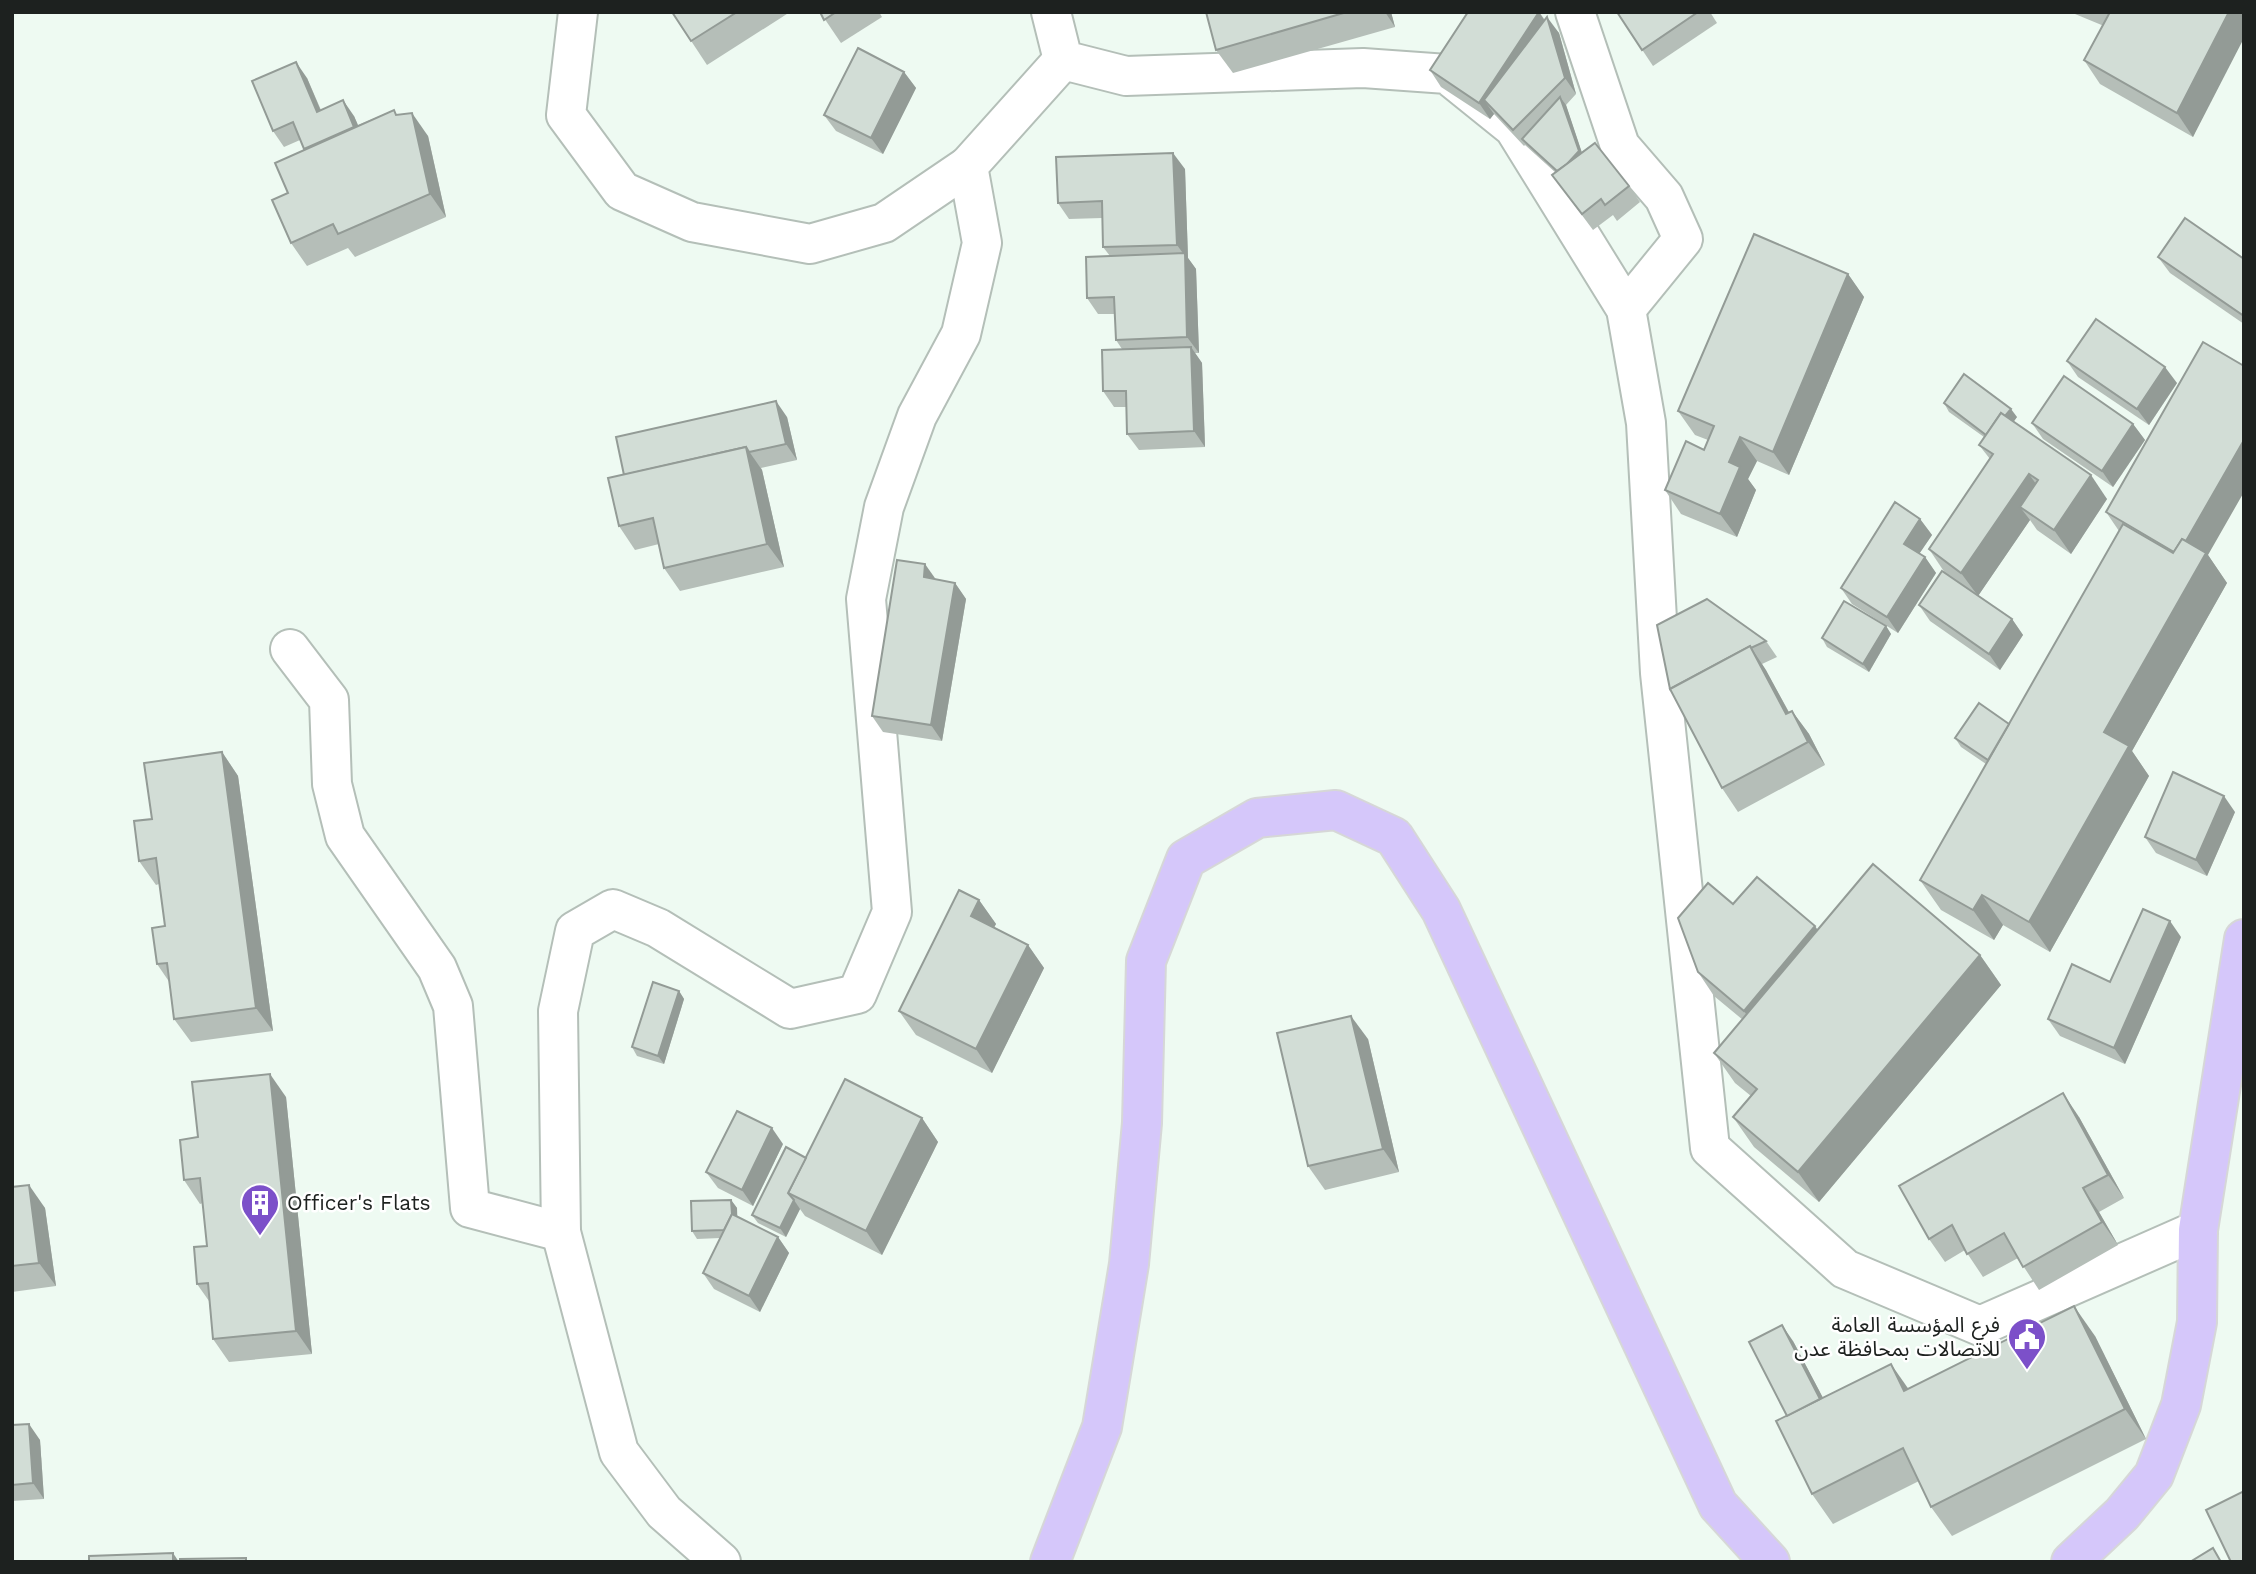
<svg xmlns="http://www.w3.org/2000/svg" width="2256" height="1574" font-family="'Work Sans','Noto Sans Arabic',sans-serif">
<rect width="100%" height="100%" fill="#eefaf2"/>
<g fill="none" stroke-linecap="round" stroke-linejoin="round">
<defs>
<g id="minor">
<path d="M578,12L566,115L622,191L692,222L810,244L884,223L968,166"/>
<path d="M1051,12L1063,60L1126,76L1363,68L1447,74L1514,128L1626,309L1646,423L1660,673L1710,1148L1845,1269L1980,1326L2198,1230"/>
<path d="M1575,12L1620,146L1664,197L1683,239L1626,309"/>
<path d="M290,649L329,700L332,784L345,836L437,968L453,1006L470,1208L561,1232"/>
<path d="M721,1562L664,1512L619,1452L561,1232L558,1011L575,931L613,909L658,928L790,1009L857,994L892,912L866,599L884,507L917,416L961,334L982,243L968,166L1063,60"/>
</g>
<g id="major">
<path d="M1050,1562L1102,1427L1129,1264L1142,1123L1146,961L1186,859L1257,818L1336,810L1394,837L1441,910L1718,1505L1770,1562"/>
<path d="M2071,1562L2122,1514L2154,1475L2181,1405L2197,1322L2198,1230L2244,939"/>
</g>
</defs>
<use href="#minor" stroke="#b4bfb8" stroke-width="42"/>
<use href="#major" stroke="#d6d7d7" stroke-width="42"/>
<use href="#minor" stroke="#fff" stroke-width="38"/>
<use href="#major" stroke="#d5c7fa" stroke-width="38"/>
</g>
<g fill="#b5beb8">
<path d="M672,12H790L707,65Z"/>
<path d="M820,12H879L882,17L841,43Z"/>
<path d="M1206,12H1391L1395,27L1233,73L1216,50Z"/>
<path d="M1539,12L1545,20L1559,33L1576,94L1566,105L1582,153L1629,186L1640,202L1617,221L1613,215L1593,230L1552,175L1556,173L1525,145L1524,146L1494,114L1490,119L1441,87L1430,70Z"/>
<path d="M1617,12H1710L1717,23L1653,66Z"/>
<path d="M2074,12H2244L2193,137L2100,84L2084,60L2104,26L2075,14Z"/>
<path d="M904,72L916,88L883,154L836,131L824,115Z"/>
<path d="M307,78L321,110L354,116L358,125L394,110L397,115L428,136L446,217L355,257L348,248L307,266L291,243L288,193L304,149L300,140L284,147L273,131Z"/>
<path d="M1185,169L1188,258L1196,269L1199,353H1195L1202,363L1205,447L1139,450L1127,434L1126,407H1114L1103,391L1122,349L1116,340L1115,314H1098L1087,298L1110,256L1103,247L1102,218L1069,219L1058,203Z"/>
<path d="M2158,257L2244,259V324L2170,273Z"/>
<path d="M1848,274L1864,297L1789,475L1757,461L1748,479L1756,490L1737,537L1681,514L1665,490L1704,450L1708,440L1695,435L1678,411Z"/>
<path d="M2067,361L2177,383L2149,425L2078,377Z"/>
<path d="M1944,403L2017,417L2013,422L2107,499L2071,554L2037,530L2030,520L1978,596L2012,619L2023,635L2000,670L1930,621L1919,605L1970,590L1945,573L1929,549L1990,459L1979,445L1984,437L1949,412Z"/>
<path d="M787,417L797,460L761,468L762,470L784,567L680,591L664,568L659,544L635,550L619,526L624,475Z"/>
<path d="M2032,423L2133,424L2145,440L2113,487L2043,439Z"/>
<path d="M2106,512L2208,555L2227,583L2132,751L2149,776L2050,952L2003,925L1994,940L1941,910L1920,880L1986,764L1961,747L1955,738L2009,724L2119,531Z"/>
<path d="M1920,519L1932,535L1919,554L1925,557L1936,573L1898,633L1852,604L1841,588Z"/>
<path d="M936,579L955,583L966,599L942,741L883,732L872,716Z"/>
<path d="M1657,625L1766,641L1777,657L1762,664L1789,712L1792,711L1809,734L1825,765L1738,812L1722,788Z"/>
<path d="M1886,626L1891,634L1869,672L1827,647L1822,638Z"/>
<path d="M222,752L238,776L273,1031L191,1042L174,1019L170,983L157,964L165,926L159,884L156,885L139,861L152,819Z"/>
<path d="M2235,812L2207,876L2156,853L2145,837Z"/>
<path d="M979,900L996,924L994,927L1028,945L1044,968L992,1073L916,1035L899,1011Z"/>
<path d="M1733,904L1818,930L1980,955L2001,985L1819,1202L1754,1147L1733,1117L1751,1096L1735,1083L1714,1053L1743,1020L1714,996L1698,972Z"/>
<path d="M2181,937L2125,1064L2060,1036L2048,1019Z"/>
<path d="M679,991L684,999L664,1064L637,1056L632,1047Z"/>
<path d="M1368,1039L1399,1172L1325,1190L1308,1166Z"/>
<path d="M286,1097L312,1354L229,1362L213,1339L209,1301L197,1284L207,1246L203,1203L200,1204L184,1180L198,1137Z"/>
<path d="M2079,1117L2124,1198L2099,1212L2118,1245L2039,1290L2018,1258L1983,1277L1965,1250L1945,1262L1929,1239Z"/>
<path d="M922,1118L938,1142L882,1255L805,1216L800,1209L786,1237L758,1223L752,1215L806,1158Z"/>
<path d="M783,1144L753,1206L718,1188L706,1172Z"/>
<path d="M12,1187L45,1208L56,1286L12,1292Z"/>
<path d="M731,1200L737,1208V1217L778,1237L789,1253L760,1312L714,1289L703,1273L720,1238L697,1239L692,1231Z"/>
<path d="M2095,1336L2146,1439L1952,1536L1931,1507L1919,1481L1833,1524L1812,1494L1793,1341L1823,1398L1908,1389Z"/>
<path d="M12,1425L40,1440L44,1499L12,1501Z"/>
</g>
<g fill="#939b96">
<path d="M1385,12H1391L1395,27Z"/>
<path d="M1539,12L1550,29L1484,100L1494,114L1490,119L1479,103Z"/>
<path d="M2229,12H2244V38L2193,137L2177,113Z"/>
<path d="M1547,17L1559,33L1576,94L1565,78Z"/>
<path d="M296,62L307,78L328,128L317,112Z"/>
<path d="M904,72L916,88L883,154L871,138Z"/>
<path d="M1560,97L1566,105L1584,159L1565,181Z"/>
<path d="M343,100L354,116L368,149L357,133Z"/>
<path d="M412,113L428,136L446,217L430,194Z"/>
<path d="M1173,153L1185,169L1188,258L1196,269L1199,353L1187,337L1185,256L1177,245Z"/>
<path d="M1848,274L1864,297L1789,475L1773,452Z"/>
<path d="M1191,347L1202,363L1205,447L1194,431Z"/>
<path d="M2165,367L2177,383L2149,425L2137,409Z"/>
<path d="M776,401L787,417L797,460L786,444Z"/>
<path d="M2011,409L2017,417L1996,446L1990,437Z"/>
<path d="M2133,424L2145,440L2113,487L2102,471Z"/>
<path d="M1740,437L1757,461L1748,479L1756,490L1737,537L1720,514L1729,462Z"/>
<path d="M2244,440V492L2208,555L2227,583L2132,751L2149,776L2050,952L2029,922L2104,732L2178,554Z"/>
<path d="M746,447L762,470L784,567L767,544Z"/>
<path d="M2029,474L2045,497L2020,507L2030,520L1978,596L1961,573Z"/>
<path d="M2091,475L2107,499L2071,554L2054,530Z"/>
<path d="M1920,519L1932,535L1915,560L1904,544Z"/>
<path d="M1925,557L1936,573L1898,633L1887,617Z"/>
<path d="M925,564L937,581L924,577Z"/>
<path d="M955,583L966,599L942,741L931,725Z"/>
<path d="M2012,619L2023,635L2000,670L1989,654Z"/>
<path d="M1886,626L1891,634L1869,672L1863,664Z"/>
<path d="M1750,646L1766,670L1802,737L1786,714Z"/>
<path d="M1792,711L1809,734L1825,765L1808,742Z"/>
<path d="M222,752L238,776L273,1031L256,1008Z"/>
<path d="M2224,796L2235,812L2207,876L2196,860Z"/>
<path d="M1982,895L2003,925L1994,940L1973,910Z"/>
<path d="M979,900L996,924L988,939L971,916Z"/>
<path d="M2170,921L2181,937L2125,1064L2114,1048Z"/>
<path d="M1815,926L1831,949L1760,1034L1744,1011Z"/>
<path d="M1028,945L1044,968L992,1073L976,1049Z"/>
<path d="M1980,955L2001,985L1819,1202L1798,1172Z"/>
<path d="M679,991L684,999L664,1064L658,1056Z"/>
<path d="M1351,1016L1368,1039L1399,1172L1383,1149Z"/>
<path d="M270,1074L286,1097L312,1354L296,1331Z"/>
<path d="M2063,1093L2079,1117L2124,1198L2108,1175Z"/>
<path d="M922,1118L938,1142L882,1255L866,1231Z"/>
<path d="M772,1128L783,1144L753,1206L742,1190Z"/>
<path d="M29,1185L45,1208L56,1286L39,1263Z"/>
<path d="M2083,1188L2099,1212L2118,1245L2102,1222Z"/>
<path d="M731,1200L737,1208L738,1238L732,1229Z"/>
<path d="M794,1200L800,1209L786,1237L780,1228Z"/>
<path d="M778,1237L789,1253L760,1312L749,1296Z"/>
<path d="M2074,1306L2095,1336L2146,1439L2125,1409Z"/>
<path d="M1782,1325L1793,1341L1832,1415L1820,1399Z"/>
<path d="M1891,1364L1912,1394L1904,1391Z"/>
<path d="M29,1424L40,1440L44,1499L33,1483Z"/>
<path d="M173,1553L179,1562H173Z"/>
</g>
<g fill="#d2ddd6" stroke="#939b96" stroke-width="2">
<path d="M672,12H737L691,41Z"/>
<path d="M820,12H836L824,20Z"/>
<path d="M1206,12H1347L1216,50Z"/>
<path d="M1468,12H1539L1479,103L1430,70Z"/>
<path d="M1617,12H1698L1642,50Z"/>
<path d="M2110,12H2229L2177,113L2084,60Z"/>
<path d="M1547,17L1565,78L1513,130L1484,100Z"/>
<path d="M858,48L904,72L871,138L824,115Z"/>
<path d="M296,62L317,112L343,100L354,127L304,149L293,122L273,131L252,81Z"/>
<path d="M1560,97L1579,151L1567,164L1557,171L1522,139Z"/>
<path d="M394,110L396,115L412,113L430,194L338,234L333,224L291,243L272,200L288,193L275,163Z"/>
<path d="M1595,143L1629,186L1605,205L1601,199L1582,214L1552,175Z"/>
<path d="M1173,153L1177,245L1103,247L1102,201L1058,203L1056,157Z"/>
<path d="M2185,218L2244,259V316L2158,257Z"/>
<path d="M1754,234L1848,274L1773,452L1740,437L1729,462L1740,467L1720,514L1665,490L1686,441L1704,450L1714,426L1678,411Z"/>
<path d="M1185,253L1187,337L1116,340L1114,297L1087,298L1086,257Z"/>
<path d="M2096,319L2165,367L2137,409L2067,361Z"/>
<path d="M2203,342L2244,366V440L2186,541L2182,539L2174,552L2106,512Z"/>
<path d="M1191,347L1194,431L1127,434L1126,391H1103L1102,350Z"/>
<path d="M1964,374L2011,409L2005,416L2001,413L1986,435L1944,403Z"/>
<path d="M2064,376L2133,424L2102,471L2032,423Z"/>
<path d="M776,401L786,444L749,452L746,447L624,475L616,437Z"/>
<path d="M2001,413L2091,475L2054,530L2020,507L2038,480L2029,474L1961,573L1929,549L1993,454L1979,445Z"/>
<path d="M746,447L767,544L664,568L653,518L619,526L608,478Z"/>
<path d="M1895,502L1920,519L1904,544L1925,557L1887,617L1841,588Z"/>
<path d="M2123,524L2173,553L2182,539L2206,553L2104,732L2129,746L2029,922L1982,895L1973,910L1920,880Z"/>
<path d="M897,560L925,564L924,577L955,583L931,725L872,716Z"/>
<path d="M1942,571L2012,619L1989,654L1919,605Z"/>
<path d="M1707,599L1766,641L1751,648L1750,646L1670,689L1657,625Z"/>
<path d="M1844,601L1886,626L1863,664L1822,638Z"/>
<path d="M1750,646L1786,714L1792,711L1808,742L1722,788L1670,689Z"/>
<path d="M1979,703L2009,724L1988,760L1955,738Z"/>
<path d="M222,752L256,1008L174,1019L167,963L157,964L152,928L165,926L156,858L139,861L134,821L152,819L144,763Z"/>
<path d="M2173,772L2224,796L2196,860L2145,837Z"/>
<path d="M1873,864L1980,955L1798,1172L1733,1117L1757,1089L1714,1053Z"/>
<path d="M1757,877L1815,926L1744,1011L1698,972L1678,918L1708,883L1733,904Z"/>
<path d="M959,890L979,900L971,916L1028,945L976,1049L899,1011Z"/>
<path d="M2143,909L2170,921L2114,1048L2048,1019L2072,964L2110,982Z"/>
<path d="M653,982L679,991L658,1056L632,1047Z"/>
<path d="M1351,1016L1383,1149L1308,1166L1277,1033Z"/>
<path d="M270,1074L296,1331L213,1339L208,1283L197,1284L194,1247L207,1246L200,1178L184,1180L180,1140L198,1137L192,1082Z"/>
<path d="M845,1079L922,1118L866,1231L788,1193Z"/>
<path d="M2063,1093L2108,1175L2083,1188L2102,1222L2023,1267L2004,1233L1967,1254L1952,1225L1929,1239L1899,1186Z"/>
<path d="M737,1111L772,1128L742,1190L706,1172Z"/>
<path d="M786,1147L806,1158L788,1193L794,1200L780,1228L752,1215Z"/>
<path d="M29,1185L39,1263L12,1266V1187Z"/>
<path d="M731,1200L732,1214L724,1230L692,1231L691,1201Z"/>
<path d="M732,1214L778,1237L749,1296L703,1273Z"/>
<path d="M2074,1306L2125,1409L1931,1507L1903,1448L1812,1494L1776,1421L1891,1364L1904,1391Z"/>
<path d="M1782,1325L1820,1399L1787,1416L1749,1342Z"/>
<path d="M29,1424L33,1483L12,1485V1425Z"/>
<path d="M2244,1491V1562H2231L2206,1510Z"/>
<path d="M2213,1548L2221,1562H2190Z"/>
<path d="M173,1553V1562H89V1556Z"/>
<path d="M246,1558V1562H180V1559Z"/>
</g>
<defs>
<symbol id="building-pin" viewBox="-11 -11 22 30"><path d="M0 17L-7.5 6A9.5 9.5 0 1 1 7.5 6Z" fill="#7c50c9" stroke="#fff"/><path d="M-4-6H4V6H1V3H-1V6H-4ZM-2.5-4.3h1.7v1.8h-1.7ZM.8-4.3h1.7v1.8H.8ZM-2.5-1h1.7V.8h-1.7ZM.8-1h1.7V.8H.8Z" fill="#fff"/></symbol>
<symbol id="civic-pin" viewBox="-11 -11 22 30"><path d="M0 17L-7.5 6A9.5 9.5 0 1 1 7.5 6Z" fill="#7c50c9" stroke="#fff"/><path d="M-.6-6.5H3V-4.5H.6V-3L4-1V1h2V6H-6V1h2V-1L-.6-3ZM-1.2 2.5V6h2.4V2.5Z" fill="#fff"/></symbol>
</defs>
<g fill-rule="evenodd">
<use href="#building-pin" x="238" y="1181" width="44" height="60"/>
<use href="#civic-pin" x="2005" y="1315" width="44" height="60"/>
</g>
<g text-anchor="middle" stroke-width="5" stroke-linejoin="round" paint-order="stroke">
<g font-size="21" fill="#1d211f" stroke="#fff" text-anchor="start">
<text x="287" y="1210">Officer's Flats</text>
<text x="2000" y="1332" text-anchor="end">فرع المؤسسة العامة<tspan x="2000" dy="24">للاتصالات بمحافظة عدن</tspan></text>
</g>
</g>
<rect width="2256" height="1574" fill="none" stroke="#1d211f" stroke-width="28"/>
</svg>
